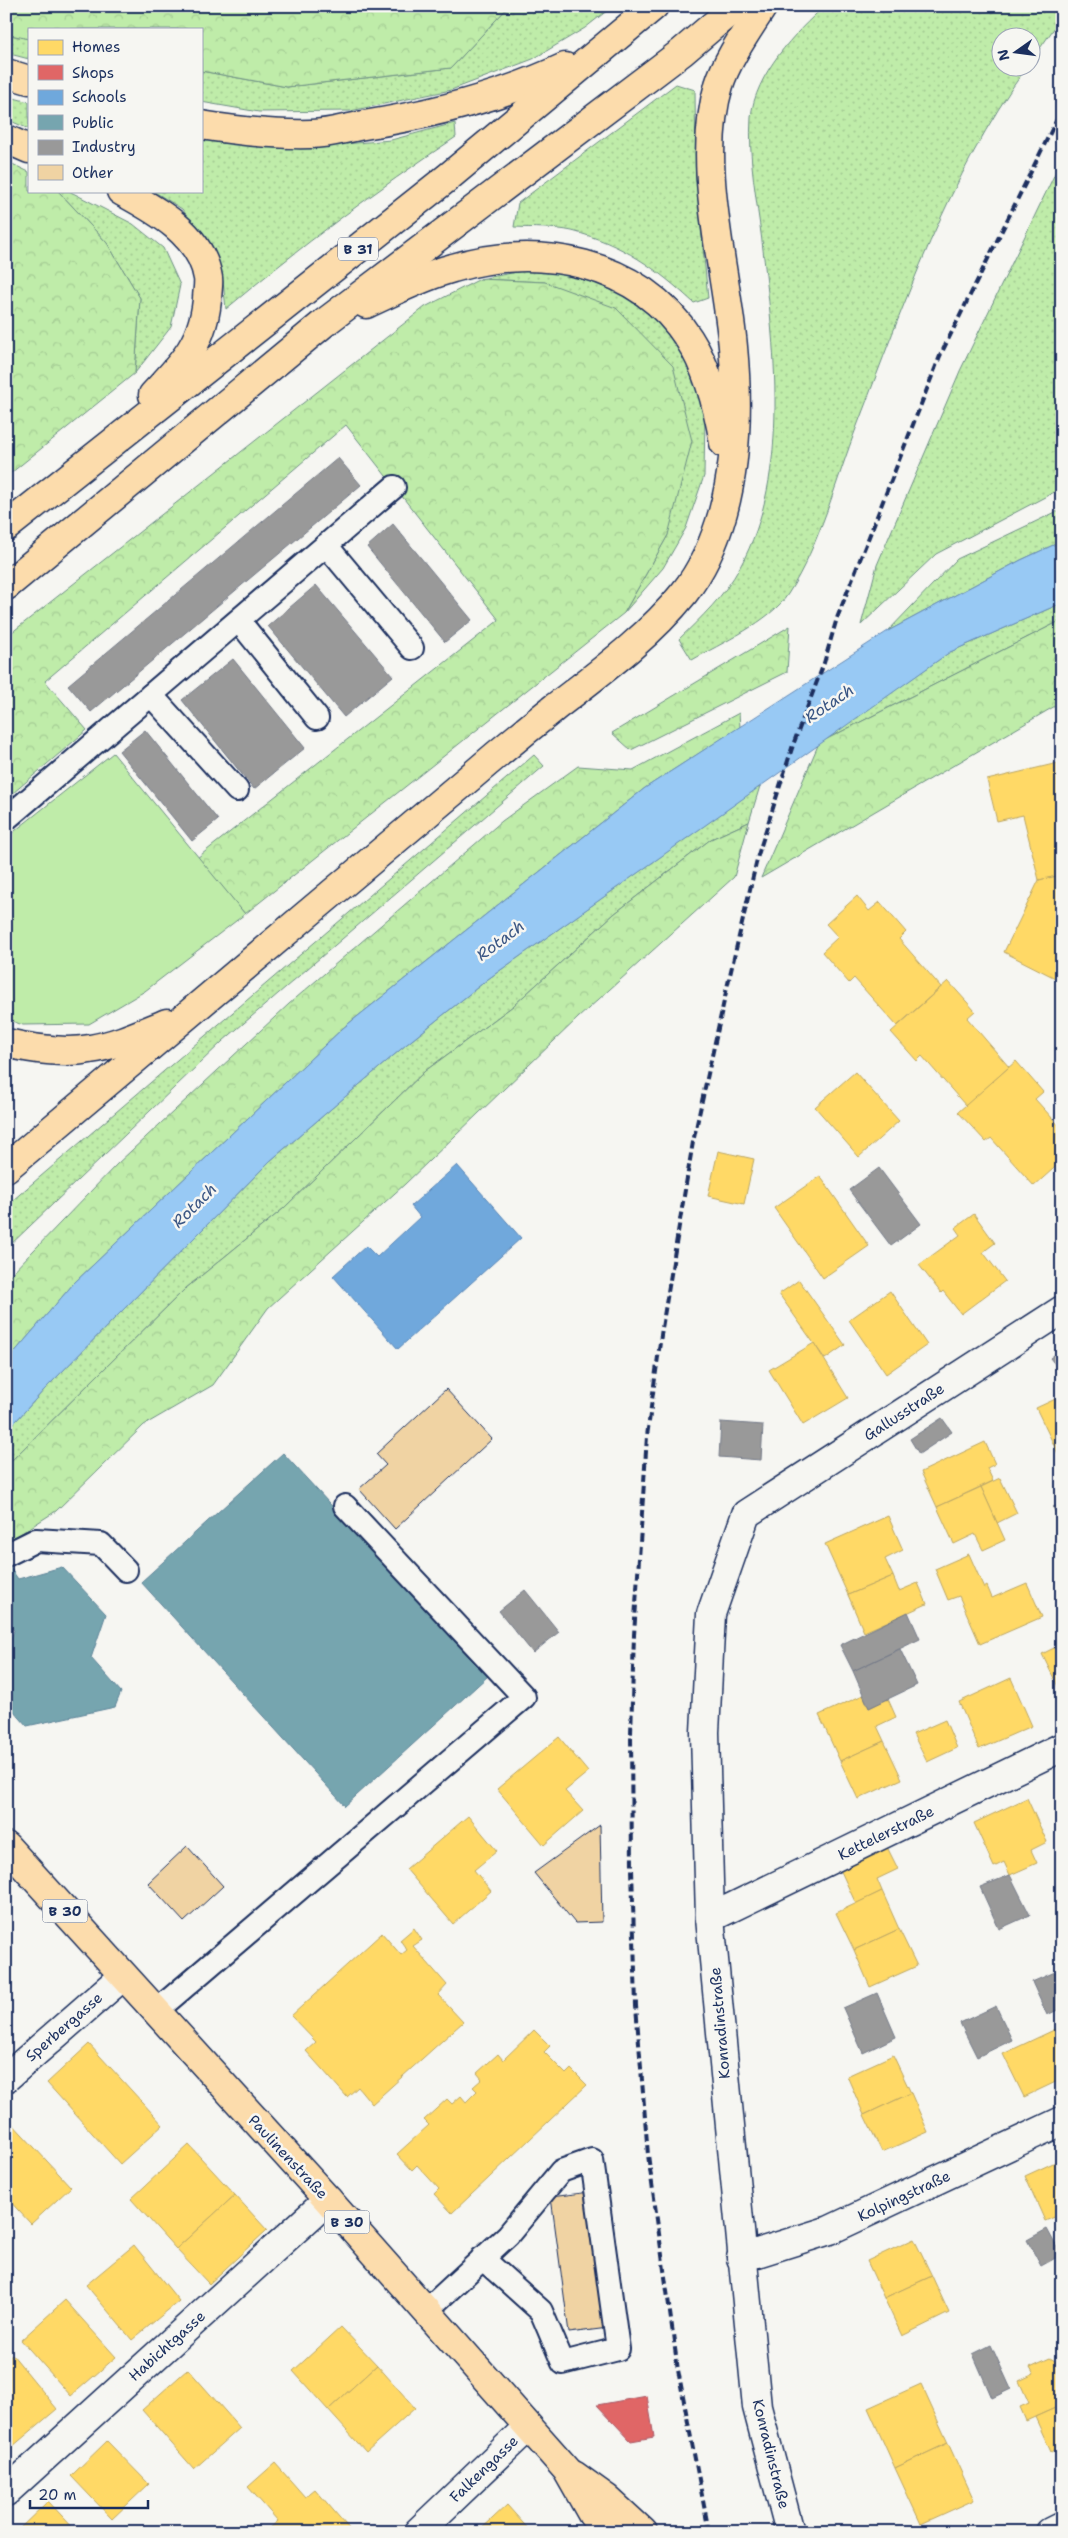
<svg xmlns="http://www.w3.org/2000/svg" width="1068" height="2538" font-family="'Shantell Sans',sans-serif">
<defs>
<pattern id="grass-dots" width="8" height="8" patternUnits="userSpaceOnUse" patternTransform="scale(1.25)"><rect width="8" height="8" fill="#bfeca9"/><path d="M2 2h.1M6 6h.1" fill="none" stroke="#a4cb94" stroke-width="1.8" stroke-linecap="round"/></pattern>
<pattern id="forest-crowns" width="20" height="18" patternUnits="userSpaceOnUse" patternTransform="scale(1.25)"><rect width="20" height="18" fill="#bfeca9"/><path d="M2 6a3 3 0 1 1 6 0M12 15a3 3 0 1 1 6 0" fill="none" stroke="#a4cb94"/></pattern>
</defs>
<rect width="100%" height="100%" fill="#f6f6f2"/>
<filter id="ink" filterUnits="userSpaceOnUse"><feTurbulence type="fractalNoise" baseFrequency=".02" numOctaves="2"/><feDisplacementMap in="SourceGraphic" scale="10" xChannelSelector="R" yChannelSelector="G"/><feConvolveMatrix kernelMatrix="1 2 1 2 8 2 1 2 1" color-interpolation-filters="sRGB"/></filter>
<g filter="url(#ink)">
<g fill="url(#grass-dots)" stroke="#6d8e84">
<path d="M509,6H613L585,28L533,59L451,90L350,111L259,112L201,102V71L287,87L451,68Z"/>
<path d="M825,6H1062V17L1031,61L1030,38H1000V68H1026C949,175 904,304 857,426C836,480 820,545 788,594C771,621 720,644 692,660L679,639C701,618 725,595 740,567C792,472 774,345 762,241C757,201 748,158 751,117C755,75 795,32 825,6Z"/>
<path d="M6,34L29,39V59L6,53Z"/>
<path d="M676,84L695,90L696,177L708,298L694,303C656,268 623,244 572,231C554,227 532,228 514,227L518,203Z"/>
<path d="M6,96L29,102V129L6,119Z"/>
<path d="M455,123L456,137C376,190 300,247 226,309L223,281L206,242L182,209L153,191H201V140L286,149L391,140Z"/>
<path d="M1062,159V488L936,554L861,625L877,565L960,371Z"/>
<path d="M58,191H69L133,224L163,248L180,285L171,327L135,373L140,298L107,243Z"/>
<path d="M533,269L576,274L607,285L638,301L685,351L705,414L704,476L686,528L663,568L624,613L668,535L545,282L480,279Z"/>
<path d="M1062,509V541L1021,560L888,631L957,559Z"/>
<path d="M1062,603V620L819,743L950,652Z"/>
<path d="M534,755L544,766L223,1041L6,1249V1206Z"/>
<path d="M760,786L749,822L711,839L614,914L513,1006L425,1071L283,1209L185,1289L6,1466V1432L44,1390L270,1161L407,1044L488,979Z"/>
</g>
<g fill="url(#forest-crowns)" stroke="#6d8e84">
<path d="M6,6H509L451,68L287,87L201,71V29H29V39L6,34Z"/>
<path d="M6,161L29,172V191H58L107,243L140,298L135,373L6,477Z"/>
<path d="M480,279L545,282L616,308L673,366L692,441L668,535L624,613L245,914L197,858L499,620L346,425L45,681L87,730L6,799V637L425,307Z"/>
<path d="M1062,620V702L761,878L819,743Z"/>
<path d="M790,626L787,672L631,750L612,733Z"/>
<path d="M739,713L740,727L645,788L343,1028L74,1283L6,1362V1279L117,1164L289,1004L502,821L578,766L633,770Z"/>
<path d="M749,822L734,877L578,1018L405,1184L268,1308L213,1385L144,1425L56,1511L6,1543V1466L185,1289L283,1209L425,1071L513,1006L614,914L711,839Z"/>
</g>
<path fill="#bfeca9" stroke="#6d8e84" d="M113,753L245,914L145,991L89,1024L23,1025L6,1019V838Z"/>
<path fill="#98c9f4" stroke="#668bb8" d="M1062,541V603L950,652L488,979L407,1044L270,1161L44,1390L6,1432V1362L74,1283L343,1028L645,788L888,631L1021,560Z"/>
<g fill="#ffd966" stroke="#bba664">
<path d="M1062,762V875L1039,880L1023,815L997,821L987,780Z"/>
<path d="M1062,875V980L1061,981L1004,952L1039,880Z"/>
<path d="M857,896L869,911L880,902L906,932L899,939L941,987L897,1026L854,978L849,983L822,952L838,937L826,924Z"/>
<path d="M948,981L975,1011L967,1018L1009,1067L966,1106L922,1056L917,1061L891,1032Z"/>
<path d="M1016,1061L1043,1092L1035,1099L1062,1129V1161L1034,1186L991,1138L986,1142L958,1112Z"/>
<path d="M855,1072L899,1121L859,1157L815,1107Z"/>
<path d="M718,1151L754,1159L744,1204L708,1196Z"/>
<path d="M820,1176L869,1246L823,1278L774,1208Z"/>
<path d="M974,1214L995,1243L983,1252L1005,1281L961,1314L943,1291L941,1293L919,1265L960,1235L955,1228Z"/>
<path d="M799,1280L845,1345L825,1359L779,1294Z"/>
<path d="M890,1291L927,1345L886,1374L849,1320Z"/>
<path d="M814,1343L848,1398L803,1425L769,1370Z"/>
<path d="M1062,1396V1439L1053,1443L1036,1408Z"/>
<path d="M1062,1439V1463L1053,1443Z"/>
<path d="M985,1442L995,1464L987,1468L993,1481L937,1507L921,1472Z"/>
<path d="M1000,1478L1017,1513L997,1523L981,1487Z"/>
<path d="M981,1487L1005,1540L983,1550L975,1534L954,1544L937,1507Z"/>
<path d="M888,1516L903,1550L885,1559L893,1576L848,1595L825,1544Z"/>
<path d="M969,1554L984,1588L987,1586L992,1598L1027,1583L1042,1617L980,1644L959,1596L948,1600L935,1569Z"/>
<path d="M893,1576L899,1591L918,1583L927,1604L864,1632L848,1595Z"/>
<path d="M1062,1644V1695L1042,1654Z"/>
<path d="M1011,1678L1032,1726L979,1749L959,1702Z"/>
<path d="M863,1695L869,1708L888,1699L896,1717L877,1726L884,1741L840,1761L819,1715Z"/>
<path d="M945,1720L957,1748L927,1762L913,1734Z"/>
<path d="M559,1737L588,1772L565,1791L583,1811L544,1845L497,1789Z"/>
<path d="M884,1741L902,1779L858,1799L840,1761Z"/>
<path d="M1027,1798L1047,1842L1031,1850L1037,1863L1010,1875L1004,1862L994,1867L974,1823Z"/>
<path d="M468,1816L497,1851L474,1870L491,1891L453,1924L406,1869Z"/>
<path d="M887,1847L898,1869L877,1879L882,1891L856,1904L840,1869Z"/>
<path d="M882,1891L899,1929L854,1950L836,1913Z"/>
<path d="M414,1928L422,1940L413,1946L447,1985L438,1995L463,2022L372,2104L358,2087L347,2097L306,2051L316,2042L291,2016L382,1933L401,1955L407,1950L400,1940Z"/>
<path d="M899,1929L917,1966L870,1987L854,1950Z"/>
<path d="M1056,2029L1062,2041V2079L1024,2097L1003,2054Z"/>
<path d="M534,2030L550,2046L544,2052L566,2074L571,2069L587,2085L452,2213L434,2194L439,2189L417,2165L412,2170L397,2154L429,2125L424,2120L447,2099L452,2104L461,2096L466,2102L477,2091L473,2087L482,2079L477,2073L498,2054L503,2060Z"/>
<path d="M89,2044L163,2125L120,2164L47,2083Z"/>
<path d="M893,2055L911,2093L864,2115L847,2076Z"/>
<path d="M911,2093L928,2132L882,2152L864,2115Z"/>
<path d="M10,2121L71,2187L31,2224L6,2197V2124Z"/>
<path d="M189,2145L235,2195L176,2249L131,2199Z"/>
<path d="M1062,2159V2214L1045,2221L1025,2176Z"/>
<path d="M235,2195L267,2230L209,2284L176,2249Z"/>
<path d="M914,2239L932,2276L884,2298L867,2261Z"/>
<path d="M134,2245L179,2301L132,2340L86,2285Z"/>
<path d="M932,2276L949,2313L902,2336L884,2298Z"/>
<path d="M65,2300L116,2357L71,2396L21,2340Z"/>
<path d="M341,2327L377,2365L328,2410L293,2371Z"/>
<path d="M12,2354L57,2409L6,2452V2359Z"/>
<path d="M1050,2358L1062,2365V2405L1026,2421L1020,2407L1029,2403L1019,2381L1034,2374L1030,2367Z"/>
<path d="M377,2365L415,2408L366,2452L328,2410Z"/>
<path d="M188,2369L240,2428L194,2469L142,2410Z"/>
<path d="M921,2384L948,2443L895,2468L868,2408Z"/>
<path d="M1062,2405V2447L1051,2452L1035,2417Z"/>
<path d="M107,2441L149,2484L112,2519L71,2476Z"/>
<path d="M948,2443L974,2500L921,2524L895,2468Z"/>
<path d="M275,2463L305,2497L315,2489L352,2532H269L268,2530L278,2521L248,2487Z"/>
<path d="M48,2501L77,2532H16Z"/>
<path d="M507,2505L531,2532H478Z"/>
</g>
<path fill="#e06666" stroke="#a55664" d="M647,2396L654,2437L631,2441L597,2405Z"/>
<path fill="#6fa8dc" stroke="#5684b6" d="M457,1165L521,1238L398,1349L333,1276L366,1246L377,1257L420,1217L411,1206Z"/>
<g fill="#76a5af" stroke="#5b8297">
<path d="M283,1453L488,1676L345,1806L141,1582Z"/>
<path d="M9,1566L18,1579L62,1567L106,1614L91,1658L121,1692L115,1707L27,1726L6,1702L10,1685L6,1681V1654L14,1630L6,1622V1573Z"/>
</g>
<g fill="#999" stroke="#737987">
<path d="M338,458L361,485L91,712L68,685Z"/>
<path d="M393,524L472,620L445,642L367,547Z"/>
<path d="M316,585L393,676L344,717L268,626Z"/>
<path d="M233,659L305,748L254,789L182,700Z"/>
<path d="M145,730L218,820L192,841L119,751Z"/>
<path d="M879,1168L921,1224L891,1246L849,1190Z"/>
<path d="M1062,1349V1372H1061L1050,1358Z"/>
<path d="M942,1418L952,1432L919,1454L910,1439Z"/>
<path d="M721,1422L763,1425L761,1460L719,1457Z"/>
<path d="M1062,1503V1527L1053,1507Z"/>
<path d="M525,1590L559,1632L533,1653L499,1611Z"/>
<path d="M908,1612L920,1639L853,1671L840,1645Z"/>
<path d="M900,1649L917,1685L869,1708L853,1671Z"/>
<path d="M1010,1875L1030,1915L999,1929L980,1887Z"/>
<path d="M1062,1969V2008L1047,2015L1032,1982Z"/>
<path d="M877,1993L896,2037L863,2053L843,2008Z"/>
<path d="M996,2006L1012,2040L977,2057L960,2023Z"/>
<path d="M1047,2229L1061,2255L1041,2266L1027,2240Z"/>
<path d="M991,2345L1011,2389L992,2398L973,2354Z"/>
</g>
<g fill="#f0d3a3" stroke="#1b2f5e">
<path d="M446,1389L492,1439L395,1529L359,1489L386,1465L376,1454Z"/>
<path d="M600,1825L602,1922L575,1923L534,1873Z"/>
<path d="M187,1846L223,1886L184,1922L148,1883Z"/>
<path d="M590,2192L608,2328L569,2333L551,2197Z"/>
</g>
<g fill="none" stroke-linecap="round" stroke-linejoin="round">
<defs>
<g id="lane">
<path d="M326,545L412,648"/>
<path d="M239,621L317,718"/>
<path d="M151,695L237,790"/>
<path d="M6,819L394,487"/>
<path d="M6,1555L36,1540L101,1544L126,1570"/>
<path d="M155,2012L524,1697L345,1506"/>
<path d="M426,2311L508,2235L561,2171L592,2160L618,2349L563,2363L541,2311L482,2258"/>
</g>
<g id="street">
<path d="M710,1918L1062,1747"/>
<path d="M6,2078L123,1976"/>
<path d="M741,2258L830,2230L1062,2121"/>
<path d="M6,2492L328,2200"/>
<path d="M418,2532L528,2427"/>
<path d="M790,2532L757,2407L710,1918L705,1732L711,1614L746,1514L1062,1310"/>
<path d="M1050,2532L1062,2526"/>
</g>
<g id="primary">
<path d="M6,73L29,80"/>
<path d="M201,125C238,131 274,135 311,134C329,134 347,128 364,125C433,114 501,97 565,67"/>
<path d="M6,139L29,149"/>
<path d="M121,191C156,210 201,234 208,278C209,284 207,293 207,300C205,320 198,341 186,357C176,371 164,383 153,395"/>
<path d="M366,304C395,291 423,276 453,268C538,242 639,261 689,339C709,370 718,408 724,443"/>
<path d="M6,527L447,178L654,6"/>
<path d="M6,586L324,323L682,52L736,6"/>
<path d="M6,1043C33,1049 63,1054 90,1049C117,1045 142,1033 167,1023"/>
<path d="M6,1168C160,1038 313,909 467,780C496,755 525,731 554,708C598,674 649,637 684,593C703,569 715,541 723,512C737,460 738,400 733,347C726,267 695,164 719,85C727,59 748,30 763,6"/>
<path d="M6,1846L328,2200L567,2470L592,2514L605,2532"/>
<path d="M574,2475L606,2498L643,2532"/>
</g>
</defs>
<use href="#lane" stroke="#1b2f5e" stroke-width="26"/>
<use href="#street" stroke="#1b2f5e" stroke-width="31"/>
<use href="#primary" stroke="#1b2f5e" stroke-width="31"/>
<use href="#lane" stroke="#f6f6f2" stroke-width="22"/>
<use href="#street" stroke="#f6f6f2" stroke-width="28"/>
<use href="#primary" stroke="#fcdcac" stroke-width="28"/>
<path stroke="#1b2f5e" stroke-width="4" stroke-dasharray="8 4" stroke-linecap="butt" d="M709,2532L678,2370L648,2155L636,2006L632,1869L631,1734L634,1635L647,1436L662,1328L693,1142L726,992L758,855L793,745L824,663L837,618L940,356L1062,109"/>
</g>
</g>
<g text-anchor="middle" stroke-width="5" stroke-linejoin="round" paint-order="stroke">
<g fill="#f6f6f2" stroke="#5d6b8a" stroke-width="1">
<rect x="338" y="237.5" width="40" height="23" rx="4"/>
<rect x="42.5" y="1899.5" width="45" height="23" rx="4"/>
<rect x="324.5" y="2210.5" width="45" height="23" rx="4"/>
</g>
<g font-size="14" font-weight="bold" fill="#1b2f5e">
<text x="358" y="254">B 31</text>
<text x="65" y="1916">B 30</text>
<text x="347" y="2227">B 30</text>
</g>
<g font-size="15" fill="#1b2f5e" stroke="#f6f6f2">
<text transform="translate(904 1412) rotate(-33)" y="5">Gallusstraße</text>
<text transform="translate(886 1833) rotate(-26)" y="5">Kettelerstraße</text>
<text transform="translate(720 2023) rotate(-95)" y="5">Konradinstraße</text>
<text transform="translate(64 2027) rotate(-41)" y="5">Sperbergasse</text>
<text transform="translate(288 2157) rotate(47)" y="5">Paulinenstraße</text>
<text transform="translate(904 2196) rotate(-25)" y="5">Kolpingstraße</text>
<text transform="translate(167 2346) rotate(-42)" y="5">Habichtgasse</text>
<text transform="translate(771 2454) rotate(76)" y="5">Konradinstraße</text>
<text transform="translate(484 2469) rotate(-44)" y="5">Falkengasse</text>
</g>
<g font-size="16" font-style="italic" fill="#3a5684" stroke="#f6f6f2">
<text transform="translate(829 703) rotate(-34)" y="6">Rotach</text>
<text transform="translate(500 940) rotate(-37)" y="6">Rotach</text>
<text transform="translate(194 1205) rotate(-45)" y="6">Rotach</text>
</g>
</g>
<rect width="1068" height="2538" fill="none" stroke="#f6f6f2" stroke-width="25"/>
<rect x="12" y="12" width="1043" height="2513" fill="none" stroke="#1b2f5e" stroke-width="2" filter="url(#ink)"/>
<rect x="28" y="28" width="175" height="165" fill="#f6f6f2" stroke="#9ea6b7"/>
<rect x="38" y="40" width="25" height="15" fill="#ffd966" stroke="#9ea6b7"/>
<text x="72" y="52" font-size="15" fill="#1b2f5e">Homes</text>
<rect x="38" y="65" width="25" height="15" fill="#e06666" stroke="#9ea6b7"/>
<text x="72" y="78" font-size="15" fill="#1b2f5e">Shops</text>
<rect x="38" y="90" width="25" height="15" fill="#6fa8dc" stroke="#9ea6b7"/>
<text x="72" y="102" font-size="15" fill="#1b2f5e">Schools</text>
<rect x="38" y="115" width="25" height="15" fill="#76a5af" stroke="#9ea6b7"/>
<text x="72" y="128" font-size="15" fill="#1b2f5e">Public</text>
<rect x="38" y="140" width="25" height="15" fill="#999999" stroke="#9ea6b7"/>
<text x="72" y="152" font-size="15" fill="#1b2f5e">Industry</text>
<rect x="38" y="165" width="25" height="15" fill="#f0d3a3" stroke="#9ea6b7"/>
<text x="72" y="178" font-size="15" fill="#1b2f5e">Other</text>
<g transform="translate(1016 52) rotate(256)"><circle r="24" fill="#f6f6f2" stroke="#9ea6b7"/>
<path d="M0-4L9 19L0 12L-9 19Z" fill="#1b2f5e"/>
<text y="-8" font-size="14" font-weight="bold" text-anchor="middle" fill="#1b2f5e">N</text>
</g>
<path d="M30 2500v8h118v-8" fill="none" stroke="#1b2f5e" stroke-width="2.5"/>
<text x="38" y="2500" font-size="15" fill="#1b2f5e" stroke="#f6f6f2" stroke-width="4" paint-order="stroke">20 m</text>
</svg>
